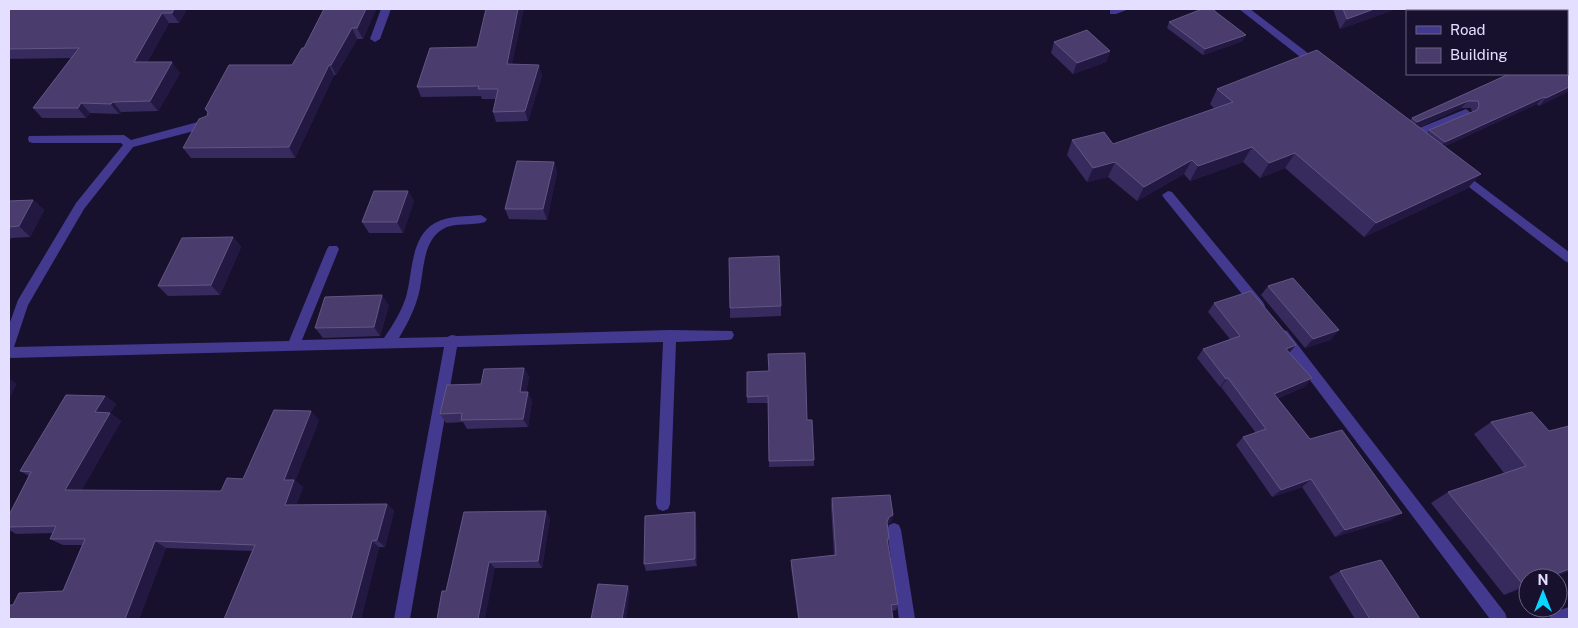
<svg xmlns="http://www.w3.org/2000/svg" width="1578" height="628" font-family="'Public Sans',sans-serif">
<rect width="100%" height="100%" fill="#18112e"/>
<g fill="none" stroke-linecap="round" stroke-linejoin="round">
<g fill="#433a8f" fill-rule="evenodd">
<path d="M381,9H391L380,39L375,42L370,39Z"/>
<path d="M1114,9H1129L1116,14H1110V10Z"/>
<path d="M1239,9H1250L1321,63V67H1313Z"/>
<path d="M1482,9H1494L1496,11H1484Z"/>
<rect x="1567" y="56" width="2" height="8"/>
<path d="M1466,109L1471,113L1470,116L1415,139H1407L1406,136L1407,133Z"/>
<path d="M209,119L214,123L213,126L133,147L84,209L28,305L14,347L289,341L327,249L329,246H337L339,249L302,340L384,338C393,325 401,312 406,297C413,273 410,237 435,223C449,215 466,217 481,215L487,219L485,222C472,226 455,222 443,229C420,242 425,277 417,300C413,313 406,326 399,338L447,337L452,335L457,336L670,330L732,331L734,335L732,339L728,340L676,342L670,504L668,509L663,511L658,509L656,504L663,342L457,347L410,619H394L444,347L9,358V325L18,300L76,203L123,145L121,143H33L29,142L28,139L29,136L124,135L131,140Z"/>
<path d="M1460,170L1569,252V263L1565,261L1456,177L1454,174Z"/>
<path d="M1168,191L1172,192L1263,302L1265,306L1263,310H1255L1164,198L1162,195Z"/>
<path d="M1283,330L1287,331L1505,613L1507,619H1490L1279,339L1277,335L1279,331Z"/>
<path d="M894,523L899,525L901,530L915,619H899L887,530L889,525Z"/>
<path d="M1569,607V619H1549L1551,613Z"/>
</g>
</g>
<g fill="#372a5c" fill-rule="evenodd">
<path d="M9,9H187L179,23H169L147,62L180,73L158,111L121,112L119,114L90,113L86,118H42L33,108L71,58L9,59Z"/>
<path d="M376,9L363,39H357L336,75H334L295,158H191L183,148L207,116L208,113L205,109L292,65L304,48Z"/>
<path d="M1333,9H1396L1340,29Z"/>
<path d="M1407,9H1424L1417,11H1411Z"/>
<path d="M1169,22L1243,41L1203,55L1167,28Z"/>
<path d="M1054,42L1110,51L1106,62L1073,74L1051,53Z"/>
<path d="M1569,62V91L1539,106L1537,104L1445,146L1468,188L1364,237L1285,168L1260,178L1243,162L1190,181L1184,174L1137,201L1108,177L1087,182L1067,155L1072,140L1113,144L1215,109L1210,104L1217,89L1410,120L1412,118ZM1461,108H1471L1472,112L1429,130L1427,133L1419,127Z"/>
<path d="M512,64L542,75L528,121L496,122L493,112L496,99H482L481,96L421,97L417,87Z"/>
<path d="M554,162L557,172L547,220L509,219L505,209Z"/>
<path d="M408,191L414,201L403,233H369L362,222Z"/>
<path d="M33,200L44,210L30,237L11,238L9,241V201Z"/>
<path d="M233,237L241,247L220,295L168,296L158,286Z"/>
<path d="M1268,286L1339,330L1330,340L1305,348L1261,295Z"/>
<path d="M1214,303L1296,345L1289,353L1312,378L1304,387L1278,398L1310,439L1391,520L1335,537L1302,487L1272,497L1236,445L1243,437L1256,433L1221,387H1220L1197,358L1203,349L1230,339L1208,312Z"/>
<path d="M389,305L380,336L323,338L315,328Z"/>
<path d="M781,306V316L730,318V308Z"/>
<path d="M524,368L529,377L526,392H528L532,401L528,427L467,429L463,422L446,423L440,414L481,384Z"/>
<path d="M769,371L807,420L814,460V466L769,467L768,403H747V397Z"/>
<path d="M105,396L116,404L110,413L121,421L81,491H221L243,479L319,420L295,481L303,487L296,505L387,504L394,511L385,547H379L361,619H224L252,551L166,548L139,619H9L13,605L63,591L82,545H63L50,539L53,533L16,534L9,530V515L29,476L20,471Z"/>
<path d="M1491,422L1549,431L1569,426V571L1551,578H1528V586L1504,595L1431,503L1448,492L1504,473L1474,434Z"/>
<path d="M832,498L893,515L891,522L887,524L889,539L888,545L898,604L896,610L892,611L893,619H798L791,567V560L834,555L831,506Z"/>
<path d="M695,512L696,519L697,566L646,571L644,564Z"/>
<path d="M550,518L542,568H495L446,591Z"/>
<path d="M1340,571L1420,619H1355L1329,577Z"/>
</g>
<g fill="#231842">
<path d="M174,9H187L179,23L172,13Z"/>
<path d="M366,9H376L363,39L357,28Z"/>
<path d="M518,9H524L510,74L507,64Z"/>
<path d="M1374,9H1396L1340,29L1347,19Z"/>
<path d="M1416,9H1424L1417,11H1414Z"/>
<path d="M162,13L169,23L141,72L134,62Z"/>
<path d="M352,28L357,39L336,75L331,65Z"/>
<path d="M1246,35L1243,41L1203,55L1205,49Z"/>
<path d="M1110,51L1106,62L1073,74L1077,63Z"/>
<path d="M172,62L180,73L158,111L150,101Z"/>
<path d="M329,65L334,75L295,158L289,147Z"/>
<path d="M539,65L542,75L528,121L525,111Z"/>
<path d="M1569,87V91L1539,106L1546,98Z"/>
<path d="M1544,97L1537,104L1438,149L1445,142Z"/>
<path d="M1468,101L1461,108L1411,130L1417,122Z"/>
<path d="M113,102L121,112L119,114L111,104Z"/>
<path d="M81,103L90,113L86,118L78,108Z"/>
<path d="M1252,147L1243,162L1190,181L1198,166Z"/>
<path d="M1295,153L1285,168L1260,178L1269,163Z"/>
<path d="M1192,160L1184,174L1137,201L1144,187Z"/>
<path d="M554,162L557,172L547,220L543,209Z"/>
<path d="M1115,162L1108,177L1087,182L1093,168Z"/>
<path d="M1481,174L1468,188L1364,237L1376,223Z"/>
<path d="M408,191L414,201L403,233L397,222Z"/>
<path d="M33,200L44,210L30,237L19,226Z"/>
<path d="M233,237L241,247L220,295L211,285Z"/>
<path d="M382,295L389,305L380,336L374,327Z"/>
<path d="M1339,330L1330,340L1305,348L1313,339Z"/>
<path d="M1296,345L1288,354L1286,349Z"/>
<path d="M524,368L529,377L525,401L520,392Z"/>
<path d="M1228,378L1221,387H1220L1226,379Z"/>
<path d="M1312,378L1304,387L1267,402L1274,394Z"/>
<path d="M10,379L17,384L9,399V382Z"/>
<path d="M528,392L532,401L528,427L523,419Z"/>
<path d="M105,396L116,404L110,413L121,421L77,498L65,490L95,412Z"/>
<path d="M311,411L319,420L295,481L303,487L294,512L285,505L284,480Z"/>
<path d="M1311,479L1302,487L1272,497L1281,490Z"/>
<path d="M387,504L394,511L385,547L377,540Z"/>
<path d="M546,511L550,518L542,568L538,561Z"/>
<path d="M695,512L696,519L697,566L695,559Z"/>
<path d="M1402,513L1391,520L1335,537L1345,530Z"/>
<path d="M893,515L891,522L887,524V522L889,517Z"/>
<path d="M155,541L166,548L139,619H125Z"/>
<path d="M372,541L379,547L361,619H351Z"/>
<path d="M489,562L495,568L485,619H478Z"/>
<path d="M1569,569V571L1551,578H1546Z"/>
<path d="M1528,585V586L1504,595L1524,586Z"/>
<path d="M628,586L630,591L626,619H622Z"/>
</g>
<g fill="#4a3d6e" stroke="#625684">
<path d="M9,9H174L172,13H162L134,62H172L150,101L113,102L111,104L81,103L78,108H33L79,48L9,49Z"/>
<path d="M324,9H366L357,28H352L331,65H329L289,147L183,148L199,119L207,116L208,112L205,109L229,65H292L302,48H304Z"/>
<path d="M486,9H518L507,64L539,65L525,111L493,112L498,89H478L479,86L417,87L430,48L477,47Z"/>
<path d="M1202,9H1212L1246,35L1205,49L1169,22Z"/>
<path d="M1343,9H1374L1347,19Z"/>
<path d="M1087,30L1110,51L1077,63L1054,42Z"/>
<path d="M1317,50L1481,174L1376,223L1295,153L1269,163L1252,147L1198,166L1192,160L1144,187L1115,162L1093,168L1072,140L1104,132L1113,144L1233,102L1217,89Z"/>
<path d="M1567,60L1569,62V87L1546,98L1544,97L1445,142L1429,130L1477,110L1479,106L1478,101H1468L1417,122L1412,118L1509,74H1567Z"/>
<path d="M517,161L554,162L543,209H505Z"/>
<path d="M374,191H408L397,222H362Z"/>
<path d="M33,200L19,226L9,227V201Z"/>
<path d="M233,237L211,285L158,286L182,238Z"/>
<path d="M779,256L781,306L730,308L729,258Z"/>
<path d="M1293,278L1339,330L1313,339L1268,286Z"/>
<path d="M1251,291L1296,345L1286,349L1312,378L1274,394L1310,439L1342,430L1402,513L1345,530L1311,479L1281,490L1243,437L1266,429L1228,378L1226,379L1203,349L1240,336L1214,303Z"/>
<path d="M382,295L374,327L315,328L325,297Z"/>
<path d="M805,353L807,420H812L814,460L769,461L768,396L747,397V372L769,371L768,354Z"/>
<path d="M524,368L520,392H528L523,419L461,420L462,413L440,414L447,385L481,384L484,369Z"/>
<path d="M66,395L105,396L95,412L110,413L65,490L221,491L227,478L243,479L274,410L311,411L284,480H294L285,505L387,504L377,540L372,541L351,619H224L255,545L155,541L125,619H9V605H13L19,593L63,591L85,539H50L56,526L9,527V515L31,472L20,471Z"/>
<path d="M1532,412L1549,431L1569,426V569L1546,578H1528V585L1524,586L1448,492L1526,466L1491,422Z"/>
<path d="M890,495L893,515L889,517L887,522L889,539H887L898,604L891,605L893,619H799L791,560L836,555L832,498Z"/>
<path d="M546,511L538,561L489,562L478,619H437L442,591H446L464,512Z"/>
<path d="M695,512V559L644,564L645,516Z"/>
<path d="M1381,560L1420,619H1370L1340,571Z"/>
<path d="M598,584L628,586L622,619H591Z"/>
</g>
<rect width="1578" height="628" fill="none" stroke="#e4deff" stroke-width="20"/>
<rect x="1406" y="10" width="162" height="65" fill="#18112e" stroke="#6a6382"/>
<rect x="1416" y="26" width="25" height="8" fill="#433a8f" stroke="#6a6382"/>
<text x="1450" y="35" font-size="15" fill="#e4deff">Road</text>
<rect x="1416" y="48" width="25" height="15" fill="#4a3d6e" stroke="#6a6382"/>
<text x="1450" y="60" font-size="15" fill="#e4deff">Building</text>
<g transform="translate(1543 593)"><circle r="24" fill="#18112e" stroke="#6a6382"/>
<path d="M0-4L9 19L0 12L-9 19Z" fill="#0ad5ff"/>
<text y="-8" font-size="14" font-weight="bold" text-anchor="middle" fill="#e4deff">N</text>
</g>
</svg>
